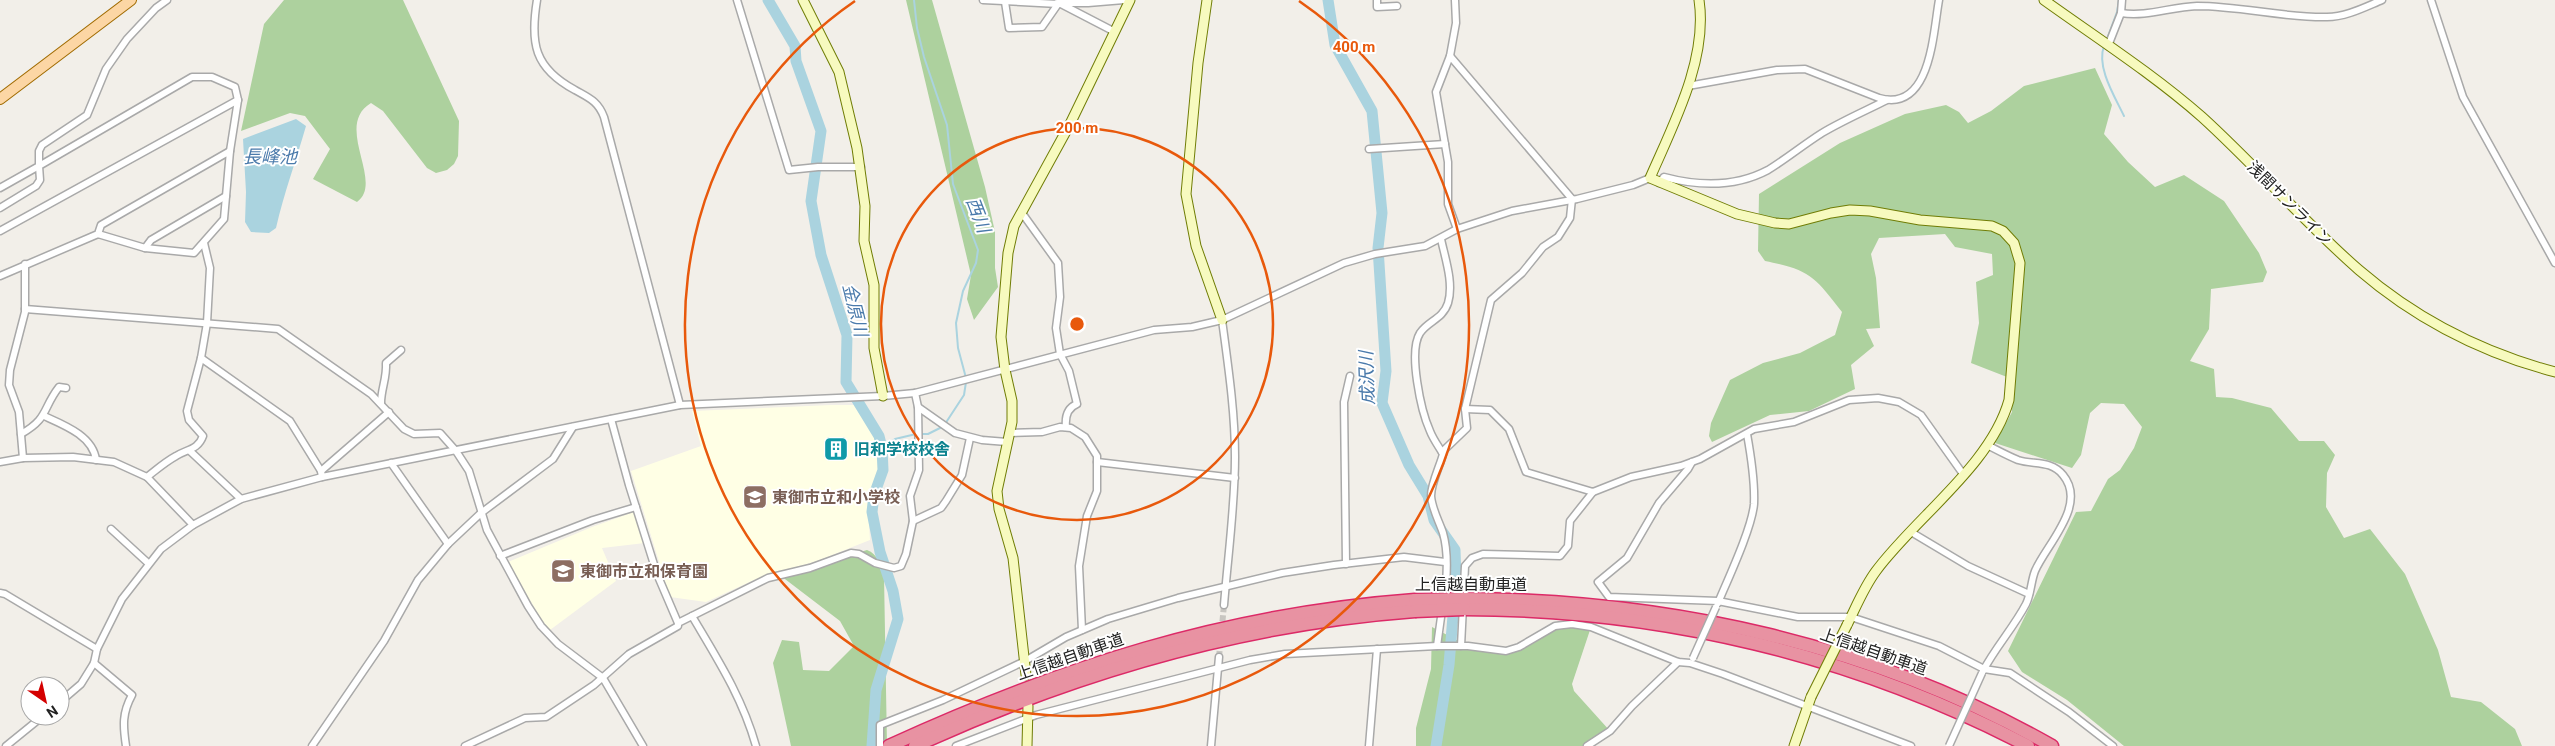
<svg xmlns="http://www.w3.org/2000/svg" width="2555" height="746" font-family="Roboto,'Noto Sans JP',sans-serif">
<rect width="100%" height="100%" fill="#f2efe9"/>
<g fill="#ffffe5">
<path d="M831,405H854L876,440L880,464L868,509L870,540L817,561L756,579L706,602L670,597L631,471L701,446L692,411Z"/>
<path d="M634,512L645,543L602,548L616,581L550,630L541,619L508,562L592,527Z"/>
</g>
<g fill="#add19e">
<path d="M284,0H403L459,121L458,156L454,164L447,170L436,173L427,168L383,111L371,103C333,126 385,182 357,202L313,179L330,149L305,116L290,113L241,131L264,24Z"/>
<path d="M906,0H932L985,187L995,232V268L998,287L974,320L967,299L971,275Z"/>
<path d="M2095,68L2112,105L2104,134L2128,162L2155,187L2184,175L2224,201L2259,253L2267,272L2263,282L2211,289L2209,329L2190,361L2214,369L2216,397L2232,398L2271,408L2299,441H2324L2335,455L2327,473L2326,507L2344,538L2370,529L2405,574L2438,650L2451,697L2481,702L2515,729L2522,746H2124L2067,700L2022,672L2008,651L2076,512L2091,511L2108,479L2120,470L2134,448L2142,427L2124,404L2101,403L2090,413L2081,455L2072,468L1995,443L2012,412L2007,377L1971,363L1979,323L1976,282L1993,275L1992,254L1955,247L1945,234L1879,238L1871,254L1876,278L1880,328L1866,329L1874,346L1851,365L1855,389L1809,411L1770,415L1712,442L1709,436L1711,423L1730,380L1763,363L1800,353L1835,335L1842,312C1814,276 1810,270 1765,261L1758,251L1759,194L1840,143L1905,114L1946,105L1959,112L1968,123L1991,111L2024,86Z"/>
<path d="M867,550C878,554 880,565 884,576L887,746H791L773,663L782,640L799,642L803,670L829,671L854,646L840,621L781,576Z"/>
<path d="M1432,627L1468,646L1506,651L1557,628L1591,627L1572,684L1574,691L1610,731L1587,746H1416V728L1431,669Z"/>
</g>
<path fill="#aad3df" d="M296,119L306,126C296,161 284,193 276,228L269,233L251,232L245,222L246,192L243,139Z"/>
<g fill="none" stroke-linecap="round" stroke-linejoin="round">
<g stroke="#aad3df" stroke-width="2">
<path d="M914,0L917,28L924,57L947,125L953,184L978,250L976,263L963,291L956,323L958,348L966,378"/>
<path d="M2107,39L2117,12L2119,0"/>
<path d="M2104,46C2096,67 2115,97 2124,116"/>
<path d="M945,424L964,395L966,382"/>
<path d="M921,434H928L942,427"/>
<path d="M882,448L895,439L916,434"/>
</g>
<g stroke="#aad3df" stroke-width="11">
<path d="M768,0L795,46L796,61L821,131L811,201L821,255L847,335L846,382L879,436L882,448L883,470L874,495L872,512L880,552L893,591L898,619L876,690L872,746"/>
<path d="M1328,0L1335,45L1372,111L1382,213L1378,248L1386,371L1382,403L1409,465L1428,496L1434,520L1455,550L1456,579L1449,665L1436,746"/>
</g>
<path stroke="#c8c6c1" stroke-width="6" stroke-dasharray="6 3" stroke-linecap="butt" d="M1219,657L1224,605"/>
<defs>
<g id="street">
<path d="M537,0C530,43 534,68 575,90C589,98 598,101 604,117L680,405"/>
<path d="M737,0L789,170L818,167H861"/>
<path d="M983,0L1058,4"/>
<path d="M1377,0V7L1397,6"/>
<path d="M1455,0L1456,23L1450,56L1436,92L1448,162V204L1457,229"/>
<path d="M2431,0L2463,97L2555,263"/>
<path d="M1005,2L1009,28L1042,27L1058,4"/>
<path d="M1057,3H1088L1124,0"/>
<path d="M1061,4L1115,32"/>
<path d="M2121,13C2147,17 2170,7 2197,6C2241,6 2284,18 2327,17C2346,17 2365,7 2382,0"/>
<path d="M2108,46L2121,13L2122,0"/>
<path d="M1688,86L1777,70L1805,69L1879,98C1931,113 1933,33 1939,0"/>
<path d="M1369,149L1445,144"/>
<path d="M1659,183L1664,177C1698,186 1736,187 1768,170C1786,159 1803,145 1822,133C1842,121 1865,111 1887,100"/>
<path d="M0,188L39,166V151L42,145L87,115L106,69L127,39L156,8L167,0"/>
<path d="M0,208L36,186L40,180L39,166L192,77H212L235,87L238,100L230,151"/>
<path d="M1022,213L1058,263L1060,297L1056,328L1060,354L1069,371L1077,404C1067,408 1065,417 1066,427"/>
<path d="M0,231L238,100"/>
<path d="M1441,239C1445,258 1454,283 1448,303C1443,319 1428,321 1420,333C1408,352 1421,411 1430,431C1433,439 1439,447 1443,454C1440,466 1431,483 1431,496C1432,509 1439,521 1443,533C1449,554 1447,579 1444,600"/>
<path d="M145,248L151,240L226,196"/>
<path d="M0,276L98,234L145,248L194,253L224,219L230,151L101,225L98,234"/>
<path d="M25,309L278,329L371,394L404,429L414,434L440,433L456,451L469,471L487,530L528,606L541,626L558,644L603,678L643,746"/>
<path d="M1222,320C1228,365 1235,411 1235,457C1235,506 1228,555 1224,605"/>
<path d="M201,358L290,421L321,471L322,477"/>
<path d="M381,403C381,389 387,378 386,363L401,350"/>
<path d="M918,407L955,433L982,440L1007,442"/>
<path d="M1465,409L1490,410L1509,429L1526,472L1593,492L1631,477L1681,466L1700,459L1754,429L1794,422L1849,400L1878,398L1899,402L1921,415L1963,474"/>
<path d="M44,416C64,425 93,436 96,460"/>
<path d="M611,419L629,485L657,574L678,623"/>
<path d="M1009,433L1042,432L1060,427L1071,428L1085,437L1097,456V491L1087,516L1079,566L1082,630"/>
<path d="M21,434C49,418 42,409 59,387L66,388"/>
<path d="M190,451L241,499"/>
<path d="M1442,452L1467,428L1465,409L1491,300L1522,273L1543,247L1558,237L1570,218L1572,199L1450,56"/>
<path d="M23,458L19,412L9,385L10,370L25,312V264"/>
<path d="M0,462L23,458L73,457L114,462L147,477L193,525"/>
<path d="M1097,462L1235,478"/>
<path d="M1692,462L1688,469L1659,503L1627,558L1598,582L1609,597L1718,601L1798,617H1851L1939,646L1984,669L2010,673L2069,712L2113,746"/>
<path d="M391,463L448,544"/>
<path d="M321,471L389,412"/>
<path d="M147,477C156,470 165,462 176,456C187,449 198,450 203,436L189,420L187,411L201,358L207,323L210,268L204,243"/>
<path d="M913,521L941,508L946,501L962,475L970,438"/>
<path d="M111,529L148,563"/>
<path d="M1911,532L1968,566L2029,594"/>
<path d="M500,556L593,520L636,507"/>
<path d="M1346,564L1344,402L1350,376"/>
<path d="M0,593L5,594L97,649"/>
<path d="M1718,603C1728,579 1752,528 1754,504C1755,481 1751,456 1747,434"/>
<path d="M692,616C718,660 742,697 756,746"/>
<path d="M1437,646L1442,610"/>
<path d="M1461,646L1465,566L1472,558L1483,554L1560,556L1568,546L1570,521L1593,492"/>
<path d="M94,663L132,695C122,713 123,726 126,746"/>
<path d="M1983,671C1995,648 2014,627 2026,604C2031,594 2031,581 2035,571C2046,545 2088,505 2063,475C2051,460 2034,465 2018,460C2008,456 1997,450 1987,445"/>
<path d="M60,702L81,684L94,663L97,649L122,599L161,549L193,525L241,499L322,477L680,405L883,396L915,393L1154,330L1192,327L1222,320L1344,263L1375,254L1425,246L1457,229L1512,211L1577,199L1633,185L1650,178"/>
<path d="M6,746L43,716"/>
<path d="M312,746L384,641L418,580L448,544L481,513L553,459L573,427"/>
<path d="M465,746L525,718L546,717L594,685L629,654L678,626V623L768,578L810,568L851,553L859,554L875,563L894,568L901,566L906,554L913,521L910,496L919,470L918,407L915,393"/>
<path d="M880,746V725L943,700L1025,661L1066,637L1108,619L1178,598L1282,573L1334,565L1404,557L1445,562"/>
<path d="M956,746L1036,715L1250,660L1285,654L1437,646H1468L1506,651L1519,647L1555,626L1572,624L1591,627L1678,662L1690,663L1723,674L1911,746"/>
<path d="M1211,746L1219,657"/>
<path d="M1369,746L1377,649"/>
<path d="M1587,746L1610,731L1632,706L1678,662"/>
</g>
<g id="secondary">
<path d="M803,0L839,72L857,148L865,206L864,241L874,285V348L883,396"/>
<path d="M1207,0L1198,63L1186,194L1196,246L1222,320"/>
<path d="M1699,0C1708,59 1673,125 1650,178L1737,214L1775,223L1789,224L1831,213L1850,210L1870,211L1920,220L1992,226L2003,231L2014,243L2020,263L2009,400C1991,465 1916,517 1876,571C1864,587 1856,607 1847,625"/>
<path d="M2044,0C2097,38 2153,74 2202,117C2256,166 2304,222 2359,270C2416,319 2483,353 2555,372"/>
<path d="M1026,675L1013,558L999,509L997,491L1012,422V401L1005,370L1001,337L1008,253L1014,226L1070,124L1130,0"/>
<path d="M1027,746L1028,706"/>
<path d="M1794,746L1811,697"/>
</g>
<path id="primary" d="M0,99L131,0"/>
<g id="highway">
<path d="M1464,599C1669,600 1873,644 2052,746"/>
<path d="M1464,609C1661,609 1854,655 2028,746"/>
<path d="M889,746C1062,667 1225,614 1415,600"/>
<path d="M915,746C1074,673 1240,624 1415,611"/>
</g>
</defs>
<use href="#street" stroke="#a9a9a9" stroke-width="9"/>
<use href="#secondary" stroke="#707d05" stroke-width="11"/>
<use href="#primary" stroke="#a06b00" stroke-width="12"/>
<use href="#highway" stroke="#dc2a67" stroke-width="15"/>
<use href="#street" stroke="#fff" stroke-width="6"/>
<use href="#secondary" stroke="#f7fabf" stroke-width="9"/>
<use href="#primary" stroke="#fcd6a4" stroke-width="10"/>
<use href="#highway" stroke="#e892a2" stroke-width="12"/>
<defs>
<g id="street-bridge">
<path d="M1693,658L1716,607"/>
<path d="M1949,746L1982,673"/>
</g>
<path id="secondary-bridge" d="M1811,697L1847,625"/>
<g id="highway-bridge">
<path d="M1415,600L1464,599"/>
<path d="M1415,611L1464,609"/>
</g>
</defs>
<use href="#street-bridge" stroke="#a9a9a9" stroke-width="9" stroke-linecap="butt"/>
<use href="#secondary-bridge" stroke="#707d05" stroke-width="11" stroke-linecap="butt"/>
<use href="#highway-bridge" stroke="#dc2a67" stroke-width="15" stroke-linecap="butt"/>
<use href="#street-bridge" stroke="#fff" stroke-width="6"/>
<use href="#secondary-bridge" stroke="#f7fabf" stroke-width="9"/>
<use href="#highway-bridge" stroke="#e892a2" stroke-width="12"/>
</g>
<g fill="none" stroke="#e8590c" stroke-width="2.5">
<circle cx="1077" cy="324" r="196"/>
<path d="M1299 1A392 392 0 1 1 855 1"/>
</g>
<defs>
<symbol id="building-square" viewBox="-11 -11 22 22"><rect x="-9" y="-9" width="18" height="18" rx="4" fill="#0f9aa8" stroke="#fff"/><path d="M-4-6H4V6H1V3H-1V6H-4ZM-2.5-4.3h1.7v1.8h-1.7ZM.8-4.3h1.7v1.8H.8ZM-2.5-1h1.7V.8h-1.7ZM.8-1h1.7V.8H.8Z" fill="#fff"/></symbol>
<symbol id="school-square" viewBox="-11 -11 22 22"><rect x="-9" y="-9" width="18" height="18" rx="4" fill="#8d6e63" stroke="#fff"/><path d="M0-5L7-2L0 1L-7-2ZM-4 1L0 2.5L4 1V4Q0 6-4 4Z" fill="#fff"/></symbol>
</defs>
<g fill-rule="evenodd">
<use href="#building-square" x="822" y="435" width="28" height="28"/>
<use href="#school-square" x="741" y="483" width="28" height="28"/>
<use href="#school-square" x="549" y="557" width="28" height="28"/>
</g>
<g text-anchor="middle" stroke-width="4" stroke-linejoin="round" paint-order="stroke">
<g font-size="16" fill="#222" stroke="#fff">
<text transform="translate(2290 203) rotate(45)" y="6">浅間サンライン</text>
<text x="1471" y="590">上信越自動車道</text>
<text transform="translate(1874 651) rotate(19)" y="6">上信越自動車道</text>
<text transform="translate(1070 656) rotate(-19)" y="6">上信越自動車道</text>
</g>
<g font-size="16" font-weight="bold" fill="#0d838f" stroke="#fff" text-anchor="start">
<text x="854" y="455">旧和学校校舎</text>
</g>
<g font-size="16" font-weight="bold" fill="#785e54" stroke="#fff" text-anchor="start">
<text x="772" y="503">東御市立和小学校</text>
<text x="580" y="577">東御市立和保育園</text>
</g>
<g font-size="18" font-style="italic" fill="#4a7aab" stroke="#fff">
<text x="270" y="163">長峰池</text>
<text transform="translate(978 215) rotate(69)" y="6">西川</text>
<text transform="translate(855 310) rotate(76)" y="6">金原川</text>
<text transform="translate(1367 378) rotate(-92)" y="6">成沢川</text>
</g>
</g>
<circle cx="1077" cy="324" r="8" fill="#e8590c" stroke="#fff" stroke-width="2.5"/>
<g font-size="15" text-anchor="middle" font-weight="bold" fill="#e8590c" stroke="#fff" stroke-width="4" stroke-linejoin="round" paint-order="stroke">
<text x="1354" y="52">400 m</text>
<text x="1077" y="133">200 m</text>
</g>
<g transform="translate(45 701) rotate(146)"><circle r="24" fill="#ffffff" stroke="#a7a7a7"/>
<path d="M0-4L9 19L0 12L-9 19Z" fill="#d40000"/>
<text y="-8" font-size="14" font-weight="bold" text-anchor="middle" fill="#222222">N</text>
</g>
</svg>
